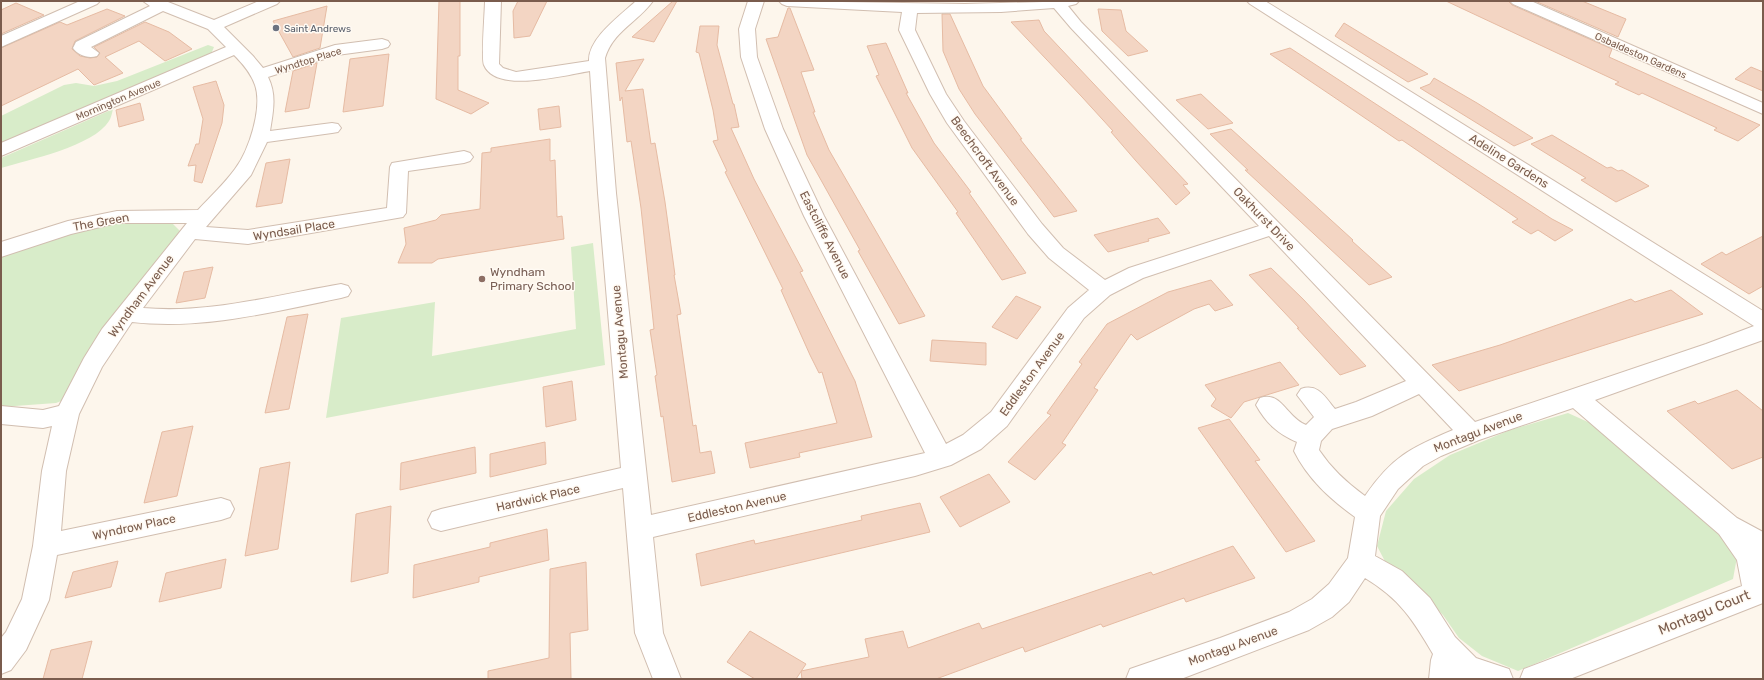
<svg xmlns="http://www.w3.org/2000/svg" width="1764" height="680" font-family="Rubik,sans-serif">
<rect width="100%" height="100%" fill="#fdf6ec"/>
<g fill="#d8ecc9">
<path d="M208,45L214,47L211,54L1,146V116L64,85L76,83L94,86L117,81Z"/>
<path d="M113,109C112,113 111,118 109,121C94,146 28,160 1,168V158Z"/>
<path d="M171,222L181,232L69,398L56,403L1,407V257L58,236L115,223Z"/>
<path d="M593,243L605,365L326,418L341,318L435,302L432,356L576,329L571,247Z"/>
<path d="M1568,413L1599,427L1727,536L1737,557L1733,579L1518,671L1482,656L1459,638L1443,615L1418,591L1388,567L1377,546L1386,511L1414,479L1450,455L1510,430Z"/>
</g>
<g fill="#f3d5c3" stroke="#e6bba3">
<path d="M439,1H460V56H458V90L489,103L471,114L436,99Z"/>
<path d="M518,1H547L530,36L514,38L513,11Z"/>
<path d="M673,1H677L654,42L632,37Z"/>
<path d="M1446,1H1508L1512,5L1612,49L1609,57L1760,125L1738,141L1714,130L1717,128L1642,93L1639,95L1615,84L1619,82Z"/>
<path d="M1535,1H1582L1626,19L1618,37Z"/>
<path d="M16,3L44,15L1,34V10Z"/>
<path d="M327,6L320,48L293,57L273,21Z"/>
<path d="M788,8H790L814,70L801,72L815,112H813L829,150L925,316L899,324L858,251L860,250L807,155L766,39L778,37Z"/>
<path d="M107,9L125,16L75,41L72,49L80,56L90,58L97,57L100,53L94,47L145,22L169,32L192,49L165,61L139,41L105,57L123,73L94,85L78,69L1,106V48L60,22L67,25Z"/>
<path d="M1098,9L1121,10L1126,31L1148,51L1128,56L1102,31Z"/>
<path d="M942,14H950L983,86L1022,139H1020L1077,211L1054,217L975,114L959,89L943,51Z"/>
<path d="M1039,20L1044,31L1188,184L1183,185L1190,193L1176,205L1136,161L1111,132L1113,131L1082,97L1011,22Z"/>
<path d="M1344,23L1395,54L1428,74L1408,82L1335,36Z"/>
<path d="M700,26H719L717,45L733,104H734L739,127L731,128L754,179L803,271L800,272L855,381L872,437L799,453L800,457L750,468L745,443L837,423L822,372L819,373L810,355L781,290L783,289L725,172L727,171L713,141L718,140L713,110L699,53L696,52Z"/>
<path d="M886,43L908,93H906L934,143L971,192L969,193L1026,273L1002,280L956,213L958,212L912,148L876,76L879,75L867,46Z"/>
<path d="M1290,48L1552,219L1573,230L1555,241L1538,230L1531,234L1512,222L1518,219L1402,140L1399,141L1270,54Z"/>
<path d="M389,54L383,106L343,112L350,59Z"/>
<path d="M644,59L625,91L643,89L651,144L655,143L665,202L675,275H674L681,314L677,315L693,426L696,425L700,453L711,451L715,473L672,482L663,416L661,417L655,376L657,375L650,330L654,329L641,208L631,141L627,142L622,97L620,101L616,63Z"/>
<path d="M317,63L309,108L285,112L293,71Z"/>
<path d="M1751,67L1763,72V91L1735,79Z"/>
<path d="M1434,78L1477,103L1533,138L1514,146L1420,88L1430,84Z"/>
<path d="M216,81L224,105L222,123L202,183L194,181L196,165L188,166L196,144H199L203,119L193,87Z"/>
<path d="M1201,94L1216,108L1233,123L1208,129L1176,100Z"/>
<path d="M140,103L144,120L119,127L116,110Z"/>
<path d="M559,106L561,127L540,130L538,109Z"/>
<path d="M1231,129L1353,240L1352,241L1392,277L1369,285L1245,170H1248L1210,134Z"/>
<path d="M1552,135L1607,168L1611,167L1618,171L1622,170L1649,186L1616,202L1581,180L1586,178L1531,144Z"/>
<path d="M550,139V161L555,160L557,217L562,216L564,239L438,259L432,263H398L406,244L404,228L436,220L441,215L480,209L482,153L491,152V148Z"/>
<path d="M290,159L282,203L256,207L266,163Z"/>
<path d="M1158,218L1170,233L1148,239L1149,241L1108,252L1094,235Z"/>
<path d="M1763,236V286L1749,294L1701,264L1722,252L1726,255Z"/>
<path d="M213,267L205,298L176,303L184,272Z"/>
<path d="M1271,268L1303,299L1366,366L1340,375L1297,328H1299L1249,275Z"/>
<path d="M1211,280L1233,305L1215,311L1209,304L1194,309L1137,340L1131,334L1094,388L1098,390L1062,443L1066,445L1035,480L1008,462L1051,415L1047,413L1082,364L1079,362L1107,324L1168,292Z"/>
<path d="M1671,290L1703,314L1459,391L1432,365L1500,345L1631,299L1635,302Z"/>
<path d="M1016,296L1041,307L1017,339L992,327Z"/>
<path d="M308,314L289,409L265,413L287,317Z"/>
<path d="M932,340L986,343V365L930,361Z"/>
<path d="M1280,362L1299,385L1244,402L1231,418L1211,406L1216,399L1205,385Z"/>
<path d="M572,381L576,420L546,427L543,387Z"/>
<path d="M1737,390L1763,411V457L1732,469L1667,411L1695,401L1698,404Z"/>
<path d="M1229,419L1260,460L1255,461L1315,541L1286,552L1198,428Z"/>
<path d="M193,426L177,496L144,503L162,432Z"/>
<path d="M545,442L546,464L490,477V454Z"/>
<path d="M475,447L476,473L400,490L401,463Z"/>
<path d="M290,462L278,549L245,556L260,468Z"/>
<path d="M989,474L1010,502L960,527L940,497Z"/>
<path d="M920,503L930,532L701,586L696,554L754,540L755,544L862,520L861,516Z"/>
<path d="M391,506L388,573L351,582L356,514Z"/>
<path d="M547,529L549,560L479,577V582L413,598L414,565L490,547V543Z"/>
<path d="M1233,546L1255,578L1186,602L1184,598L1103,627L1101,624L1025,652L1023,647L936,679H802L801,671L869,657L865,639L903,631L908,648L979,623L982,629L1151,572L1153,575Z"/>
<path d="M226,559L221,588L159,602L166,573Z"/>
<path d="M118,561L111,587L65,598L73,572Z"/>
<path d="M586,562L588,630L570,633L571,679H488V671L549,658L550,569Z"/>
<path d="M750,631L806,664L796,679H755L727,662Z"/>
<path d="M92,641L82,679H43L51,650Z"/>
</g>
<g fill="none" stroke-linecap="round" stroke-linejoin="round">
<defs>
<g id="minor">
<path d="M80,1H100L97,4L1,47V36Z"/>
<path d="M143,1L168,2L214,20L259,1H280L277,4L224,27L253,56L263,68L335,45L382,39L388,41L390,44L388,47L382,49L337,55L268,77C277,95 273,112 270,131L332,123L338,124L341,128L338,132L332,133L267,142L251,175L206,227L248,230L387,208L390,167L392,163L464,151L470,153L473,157L470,161L464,163L408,171L406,213L403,217L248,244L195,239L143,308C209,314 276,295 341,284L348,286L351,291L348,296L341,298C272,312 203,330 132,322L102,367L79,414L66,471L61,531L221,498L230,501L234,509L230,517L221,520L57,555L49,600L26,650L11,670L1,674V638L6,632L22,599L33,546L42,471L52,426L43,428L1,424V406L43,410L59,406L84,358L102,329L187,223H117L71,234L1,257V242L68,221L117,211L198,210C210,197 224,184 235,169C249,151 263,107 255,85C251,73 242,63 234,55L1,156V143L226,47L208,29L163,11L91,47L99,53L97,56C88,59 78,55 73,48L76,42L150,6Z"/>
<path d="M485,1H501L499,64L503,68L516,72L589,61C588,38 621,15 636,1H653C638,22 613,31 605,58L616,193L651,515L925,453L804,216L765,129L741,57L739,29L748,1H764L755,29L757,57L783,129L824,216L946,444L963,435L991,412L1068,308L1089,290L1049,258L1028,234L947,123L930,94L899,30L902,12L787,6L782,4L779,1L965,4L1079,1L1076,4L1068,6L1081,22L1475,422L1706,344L1754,326L1250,4L1247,1H1265L1763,311V340L1595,400L1737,518L1763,532V603L1570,679H1520L1524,669L1742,586L1737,560L1719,534L1573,408L1479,440L1441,456L1423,466L1398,489L1380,516L1375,556L1402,571L1430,598L1455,637L1476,658L1509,669L1513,679H1429L1431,660L1433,654C1413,620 1400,599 1365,578L1349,602L1332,617L1309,630L1181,679H1126L1130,669L1220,638L1289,612L1312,599L1329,584L1348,558L1355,517C1330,499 1308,479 1294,451L1297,442C1278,434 1266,423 1256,405L1260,398C1282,391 1286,417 1306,425L1314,417L1297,395L1301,389C1318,383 1325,397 1335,409L1356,402L1406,381L1269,236L1143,278L1110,295L1084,318L1007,426L981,449L951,465L915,476L653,537L663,633L681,679H653L635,633L623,488L441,531L432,528L428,520L432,512L441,509L621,468L598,193L590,71C565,75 496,94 484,65C481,59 485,11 485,1ZM1054,8L1071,28L1259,226L1129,268L1105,280L1063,248L1042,224L964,121L946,94L915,30L917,13L1001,12ZM1419,394L1453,430C1410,448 1392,457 1365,496C1347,483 1331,468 1319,450L1321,441L1332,429L1372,416Z"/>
<path d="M1510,1H1531L1763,103V114L1513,4Z"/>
</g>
</defs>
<use href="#minor" stroke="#d1beb0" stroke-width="2"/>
<use href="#minor" fill="#fff" fill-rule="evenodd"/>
</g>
<circle fill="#6b7280" stroke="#fffaf3" stroke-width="1.5" cx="276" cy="28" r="4"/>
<circle fill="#8d6e63" stroke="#fffaf3" stroke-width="1.5" cx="482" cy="279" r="4"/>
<g text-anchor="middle" stroke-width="3" stroke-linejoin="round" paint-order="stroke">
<g font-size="10" fill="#5b616d" stroke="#fffaf3" text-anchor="start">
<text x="284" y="32">Saint Andrews</text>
</g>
<g font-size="10" fill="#7a5c4d" stroke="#fffaf3">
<text transform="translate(1641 55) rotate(24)" y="4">Osbaldeston Gardens</text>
<text transform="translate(308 60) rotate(-17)" y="4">Wyndtop Place</text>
<text transform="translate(118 99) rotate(-23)" y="4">Mornington Avenue</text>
</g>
<g font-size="12" fill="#7a5c4d" stroke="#fffaf3">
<text transform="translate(985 161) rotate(54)" y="4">Beechcroft Avenue</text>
<text transform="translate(1509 161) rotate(32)" y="4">Adeline Gardens</text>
<text transform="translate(1264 219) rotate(46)" y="4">Oakhurst Drive</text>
<text transform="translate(101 222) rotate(-10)" y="4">The Green</text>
<text transform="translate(294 230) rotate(-9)" y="4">Wyndsail Place</text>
<text transform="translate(825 235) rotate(63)" y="4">Eastcliffe Avenue</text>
<text transform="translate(141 296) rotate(-53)" y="4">Wyndham Avenue</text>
<text transform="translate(620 332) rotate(-95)" y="4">Montagu Avenue</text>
<text transform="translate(1032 374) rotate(-54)" y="4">Eddleston Avenue</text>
<text transform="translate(1478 432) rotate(-21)" y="4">Montagu Avenue</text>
<text transform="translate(538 498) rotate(-13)" y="4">Hardwick Place</text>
<text transform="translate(737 507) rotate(-13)" y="4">Eddleston Avenue</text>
<text transform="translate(134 527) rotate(-12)" y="4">Wyndrow Place</text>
<text transform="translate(1233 646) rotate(-20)" y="4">Montagu Avenue</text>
</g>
<g font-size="12" fill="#785e54" stroke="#fffaf3" text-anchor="start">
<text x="490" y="276">Wyndham<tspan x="490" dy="14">Primary School</tspan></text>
</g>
<g font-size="14" fill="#7a5c4d" stroke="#fffaf3">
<text transform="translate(1704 612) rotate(-22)" y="5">Montagu Court</text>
</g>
</g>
<rect width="1764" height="680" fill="none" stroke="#7a5c4d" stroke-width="4"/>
</svg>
